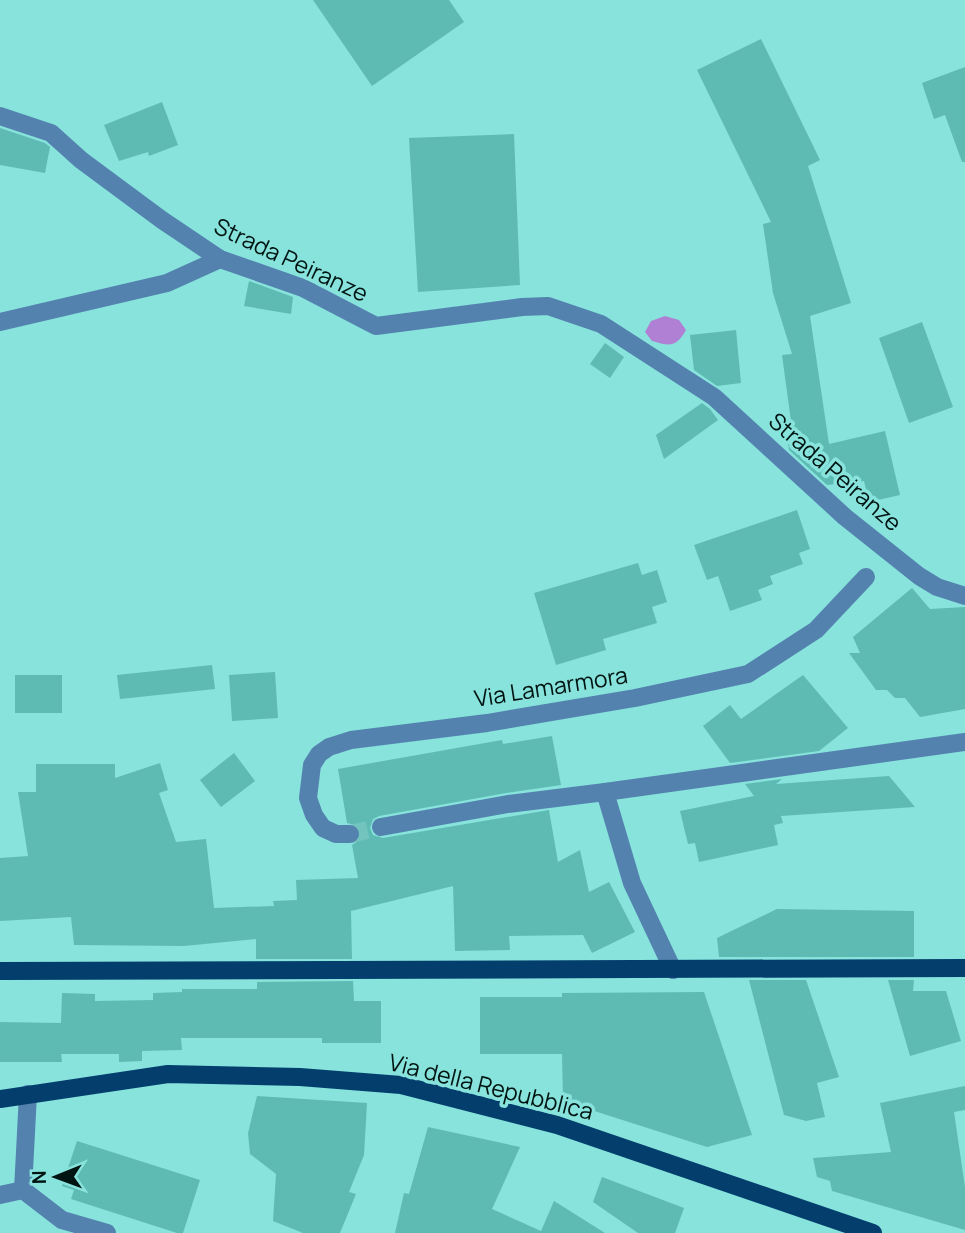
<svg xmlns="http://www.w3.org/2000/svg" width="965" height="1233" font-family="Manrope,sans-serif">
<rect width="100%" height="100%" fill="#87e3dc"/>
<path fill="#b080d4" d="M665,316L679,320L686,330C676,348 669,346 652,341L645,332L651,321Z"/>
<g fill="#5ebbb4">
<path d="M313,0H449L464,22L372,86Z"/>
<path d="M761,39L820,160L808,166L851,303L810,316L829,444L885,431L900,495L869,502L864,481L827,485L789,450L787,436H793L782,355L792,354L773,293L763,224L771,222L697,70Z"/>
<path d="M965,67V162H962L945,115L934,119L922,83Z"/>
<path d="M162,102L178,145L149,156L148,152L119,161L104,125Z"/>
<path d="M0,128L45,143L50,147L45,173L0,165Z"/>
<path d="M514,134L520,285L418,292L409,138Z"/>
<path d="M249,281L293,297L291,314L244,306Z"/>
<path d="M922,322L953,407L909,423L879,338Z"/>
<path d="M736,330L741,383L717,386L694,370L690,335Z"/>
<path d="M605,343L624,357L610,378L590,364Z"/>
<path d="M702,403L710,409L718,420L664,459L656,435Z"/>
<path d="M797,510L810,549L799,553L803,564L770,576L773,584L758,590L762,600L730,611L718,576L707,580L694,545Z"/>
<path d="M638,563L642,575L657,570L667,602L652,607L657,623L603,639L606,650L556,665L534,593Z"/>
<path d="M912,588L930,609L965,607V709L920,717L905,698H895L887,690H876L849,653H860L853,637Z"/>
<path d="M212,665L215,689L120,699L117,675Z"/>
<path d="M275,672L278,718L232,721L229,675Z"/>
<rect x="15" y="675" width="47" height="38"/>
<path d="M803,675L848,728L819,751L730,763L703,726L730,705L741,719Z"/>
<path d="M552,736L561,785L506,793L379,816L373,819L370,828L373,835L383,838L549,810L558,862L580,850L589,892L609,882L635,932L592,953L583,935L509,936L510,950L455,951L453,886L351,911L352,959H256V939L184,946L74,945L71,917L0,921V858L28,856L18,792H36V764H115V778L160,763L168,790L159,793L176,842L206,839L214,908L274,906L273,901L297,900L296,880L358,878L352,845L359,840L361,833L356,825L347,823L338,769L502,740L503,744Z"/>
<path d="M234,753L255,781L221,807L200,780Z"/>
<path d="M889,776L915,807L781,816L783,823L774,825L778,845L699,862L695,843L688,844L680,811L754,796L745,784L782,779L776,784Z"/>
<path d="M777,909L914,911V957H719L717,938Z"/>
<path d="M749,980H806L839,1077L817,1083L825,1117L806,1121L784,1115Z"/>
<path d="M888,980H914L913,991H946L961,1041L910,1056Z"/>
<path d="M353,981L354,1001H381V1043H322V1038H181L182,1050L142,1051V1061L119,1062V1054H61L62,1062H0V1022L61,1023L62,993L95,994V1001L153,1000V993L182,992V989H257V982Z"/>
<path d="M704,992L752,1135L707,1147L563,1101L562,1054H480V997H562V993Z"/>
<path d="M965,1086V1110L954,1112L965,1187V1230L832,1191L830,1181L817,1177L813,1158L891,1152L880,1103Z"/>
<path d="M257,1096L367,1103L364,1155L349,1192L356,1194L340,1233H303L273,1221L276,1174L250,1154L248,1133Z"/>
<path d="M428,1127L520,1147L492,1209L541,1231L554,1201L605,1233H395L404,1193L409,1194Z"/>
<path d="M77,1141L200,1180L183,1233H177L71,1199L74,1190L62,1186Z"/>
<path d="M602,1177L684,1208L675,1233H638L593,1202Z"/>
</g>
<g fill="none" stroke-linecap="round" stroke-linejoin="round">
<path stroke="#73c4be" stroke-width="18" stroke-dasharray="18 9" stroke-linecap="butt" d="M350,834L381,827"/>
<g stroke="#5482af" stroke-width="18">
<path d="M0,116L51,133L81,160L162,220L220,259L303,288L376,326L522,307L548,306L601,324L714,397L845,517L919,576L937,587L965,596"/>
<path d="M0,322L167,283L220,259"/>
<path d="M381,827L508,804L605,792"/>
<path d="M350,834H336L323,828L314,815L308,798L312,765L319,754L329,747L351,740L487,723L635,698L748,674L816,630L866,577"/>
<path d="M673,970L632,883L605,792L965,742"/>
<path d="M28,1094L23,1190L62,1220L107,1233"/>
<path d="M0,1195L23,1190"/>
</g>
<g stroke="#033e6d" stroke-width="18">
<path d="M0,971L965,968"/>
<path d="M0,1099L168,1074L300,1077L401,1085L557,1125L873,1233"/>
</g>
</g>
<g text-anchor="middle" stroke-width="7" stroke-linejoin="round" paint-order="stroke">
<g font-size="23" fill="#001412" stroke="#87e3dc">
<text transform="translate(291 260) rotate(25)" y="8">Strada Peiranze</text>
<text transform="translate(835 472) rotate(41)" y="8">Strada Peiranze</text>
<text transform="translate(551 687) rotate(-9)" y="8">Via Lamarmora</text>
<text transform="translate(491 1087) rotate(14)" y="8">Via della Repubblica</text>
</g>
</g>
<g transform="translate(56 1177) rotate(269)" stroke="#87e3dc" stroke-width="5" paint-order="stroke">
<path d="M0-5L12 26L0 18L-12 26Z" fill="#001412"/>
<text y="-10" font-size="19" font-weight="bold" text-anchor="middle" fill="#001412">N</text>
</g>
</svg>
